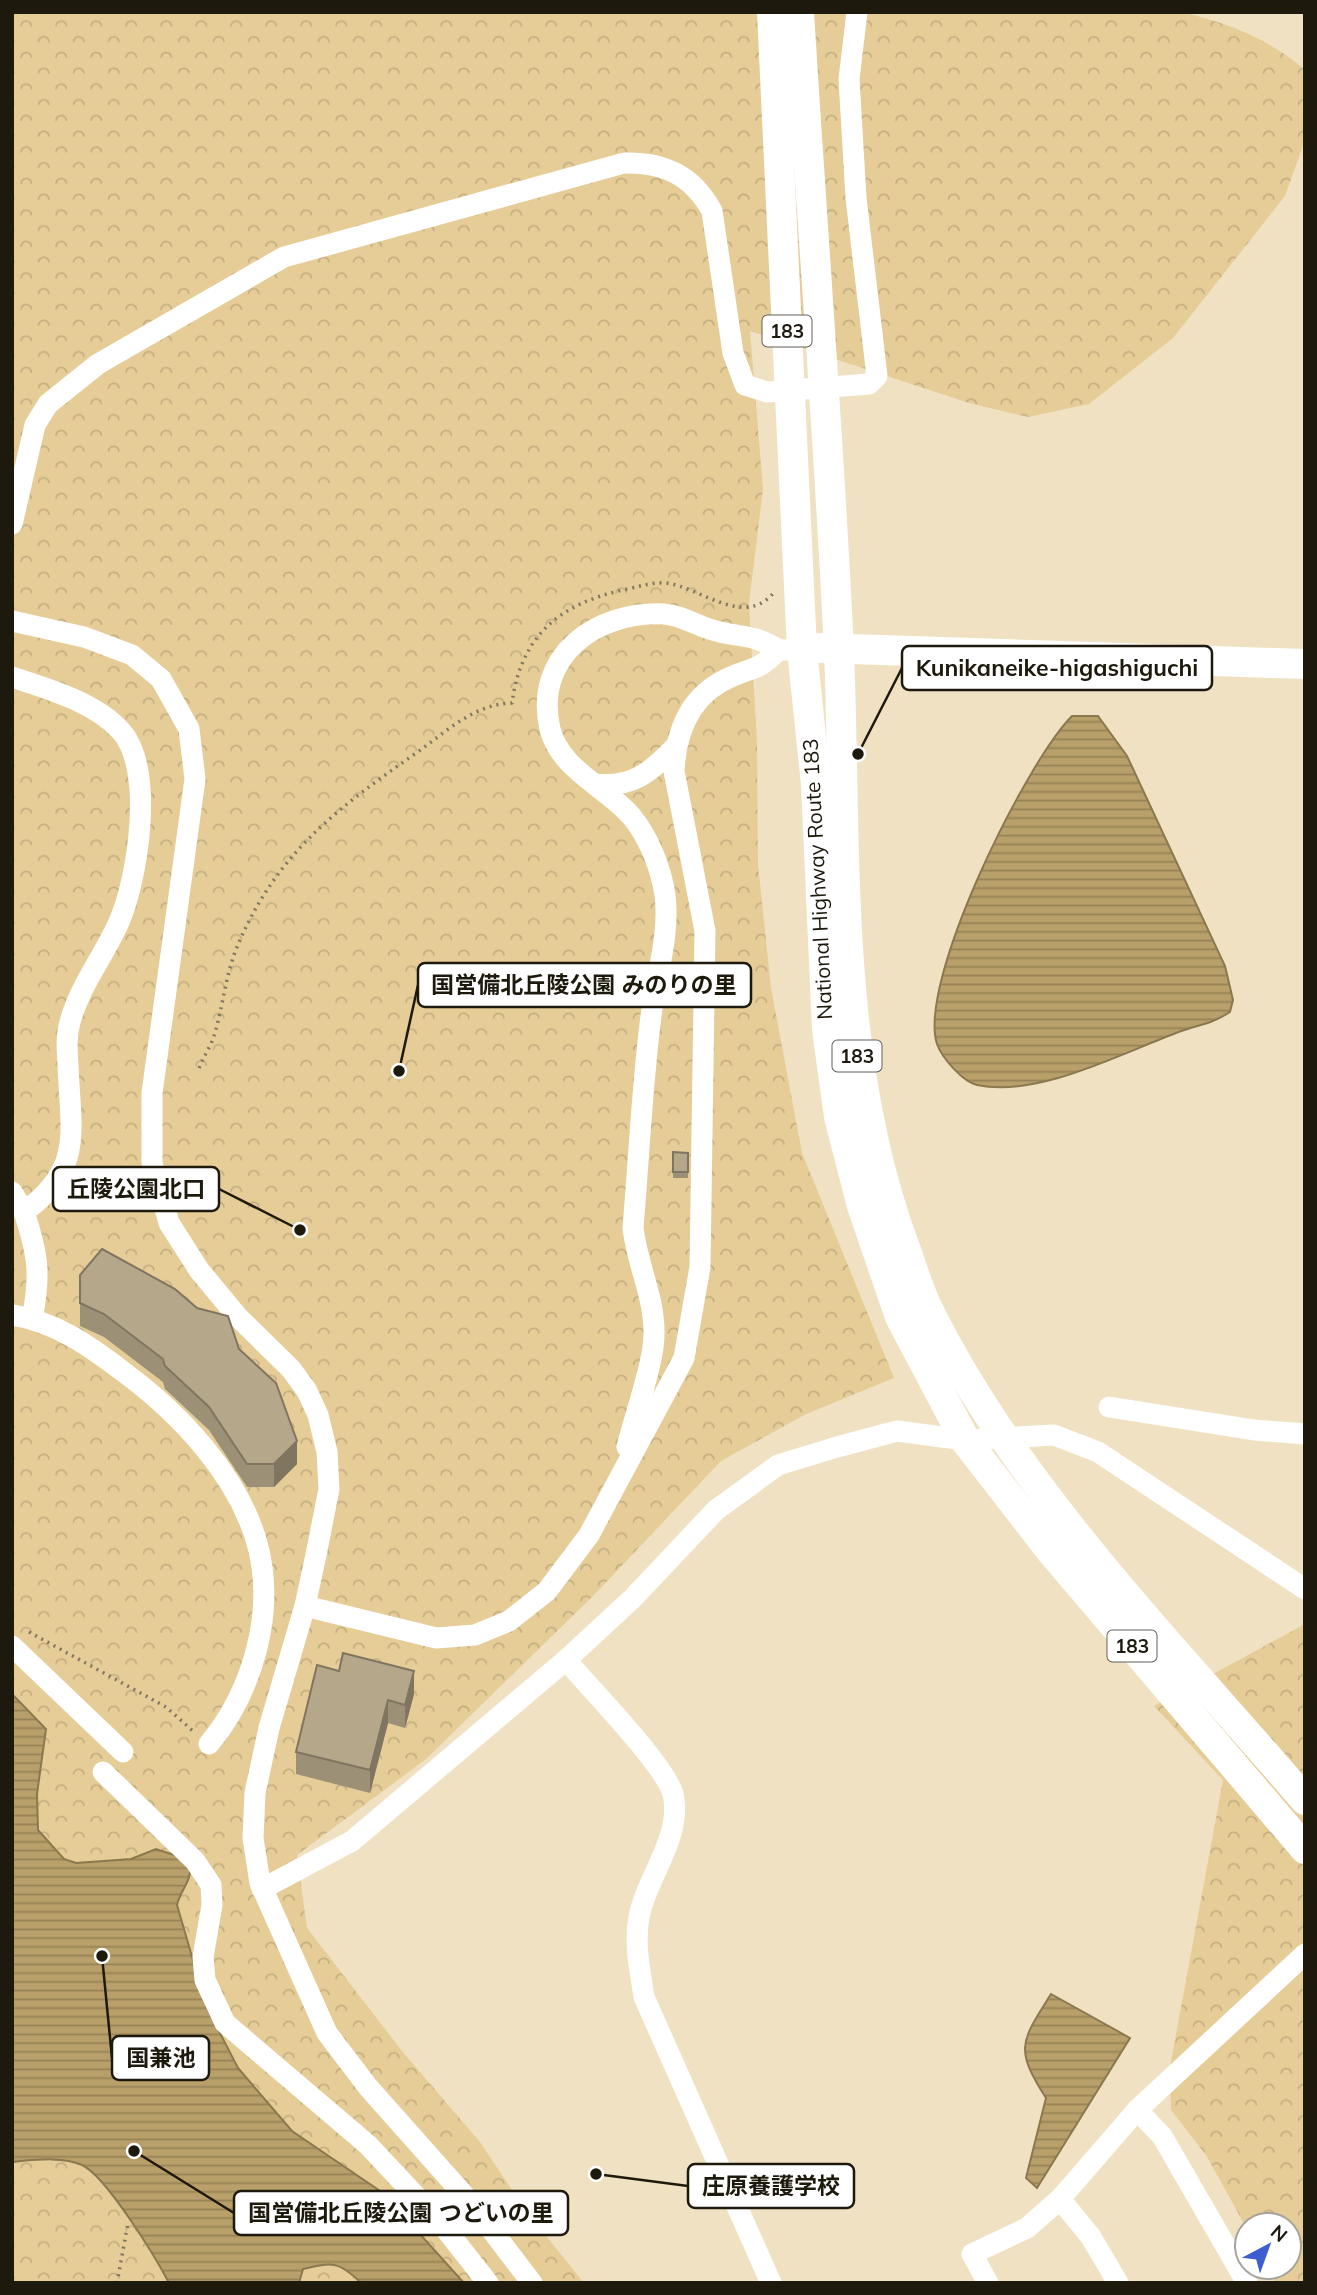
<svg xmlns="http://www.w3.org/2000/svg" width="1317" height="2295" font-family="Mulish,'Noto Sans JP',sans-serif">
<defs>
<pattern id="forest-crowns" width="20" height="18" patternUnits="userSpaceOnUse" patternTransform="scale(1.75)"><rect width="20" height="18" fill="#e6cd97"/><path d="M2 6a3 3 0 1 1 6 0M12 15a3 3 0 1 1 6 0" fill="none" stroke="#c5af81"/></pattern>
<pattern id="water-rules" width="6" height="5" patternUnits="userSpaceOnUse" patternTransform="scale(1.75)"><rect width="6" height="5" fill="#b9a06a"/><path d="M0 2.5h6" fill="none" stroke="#968256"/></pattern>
</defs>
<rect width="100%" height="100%" fill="#f0e1c2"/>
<g fill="url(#forest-crowns)">
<path d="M12,12H1182C1230,24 1265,37 1304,69L1305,140L1285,196L1173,338L1089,404L1028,417L969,403L750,331L763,489L749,603L757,743L758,864L771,988L802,1153L894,1378L806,1414L721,1461L593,1596L426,1759L297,1855L307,1928L402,2051L480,2142L526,2211L584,2283H12Z"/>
<path d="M1305,1624V2283H1276L1268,2267H1289V2225H1247V2229L1206,2155L1171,2110L1170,2067L1223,1780L1154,1706Z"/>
</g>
<g fill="url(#water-rules)" stroke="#8a784e" stroke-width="2">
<path d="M1072,716H1098L1127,756L1225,966L1233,1000L1230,1012C1210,1025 1196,1025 1176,1033C1120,1054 1037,1098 977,1085C963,1082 942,1058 937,1044C917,982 1026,762 1072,716Z"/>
<path d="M12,1694L46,1729L37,1794L38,1830L64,1859L76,1863L131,1859L156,1849L187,1859C197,1877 180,1889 177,1905L207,2008L238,2068L292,2131L383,2193L464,2283H361C339,2261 332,2262 303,2269L299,2283H169C156,2258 106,2176 82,2165C62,2156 34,2160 12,2162Z"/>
<path d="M1051,1994L1130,2038L1037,2188L1026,2178L1046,2098C1014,2048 1021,2042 1051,1994Z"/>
</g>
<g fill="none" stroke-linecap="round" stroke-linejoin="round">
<g stroke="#807661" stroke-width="3.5" stroke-dasharray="2 5" stroke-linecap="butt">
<path d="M199,1068C203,1058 209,1049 213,1039C223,1009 225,976 237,947C276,853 339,807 419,751C448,730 475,704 512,703C521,635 560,604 623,590C638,587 651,582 666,583C701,587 745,630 775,591"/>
<path d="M29,1632L166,1707L193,1731"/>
<path d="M117,2283L128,2223"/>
</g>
<g stroke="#fff" stroke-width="21">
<path d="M12,524L35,425L48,404L98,364L284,257L624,163C664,162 692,175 712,211L733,353L745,385L767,392L869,384L877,376L856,198L849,79L857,12"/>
<path d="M12,621L84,637L132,655L161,679L189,729L195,779L152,1093V1163L169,1223L199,1270L237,1316L291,1369L307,1391L318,1415L327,1452L329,1489L316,1555L305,1606L269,1728L255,1793L253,1838L260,1883L327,2033L368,2087L471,2203L532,2283"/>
<path d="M12,677C48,689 95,702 121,731C155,769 138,878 119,922C104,956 80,985 70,1022C66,1036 67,1050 68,1064C70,1130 85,1168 24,1212C38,1254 41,1275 32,1319"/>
<path d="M595,784C632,788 650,773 675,747"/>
<path d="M12,1192L24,1212"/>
<path d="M12,1315C55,1321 91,1347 125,1373C180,1414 238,1475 257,1543C276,1611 253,1691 209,1744"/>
<path d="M1109,1407L1254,1430L1305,1434"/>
<path d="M627,1447C634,1418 654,1362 654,1335C655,1298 637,1264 633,1228C639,1157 642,1086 651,1016C656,975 670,937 665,895C661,868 649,838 632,817C608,788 560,770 550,729C533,655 597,611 664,614C683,615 701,629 720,632C747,638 755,635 779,650"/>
<path d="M305,1606L436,1638L475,1635L509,1621L547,1591L589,1535L684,1358L700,1267L705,931L674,771C676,730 691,693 733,676C758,666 758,670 779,650H802"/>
<path d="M12,1646L123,1752"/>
<path d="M566,1660C588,1686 666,1766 673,1794C683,1836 646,1878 639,1917C634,1944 640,1970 644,1997L771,2283"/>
<path d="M103,1772L195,1861L211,1885L212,1905L203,1957L205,1980L225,2023L368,2145L440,2222L488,2283"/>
<path d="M262,1889L352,1841L566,1660L633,1598L716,1510L778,1465L837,1447L897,1431L965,1440L1054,1435L1098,1452L1305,1589"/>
<path d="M1137,2110L1162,2136L1247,2283"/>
<path d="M1060,2199L1091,2237L1118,2283"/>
<path d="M988,2283L972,2254L1027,2228L1060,2199L1137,2110L1305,1954"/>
</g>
<g stroke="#fff" stroke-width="30">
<path d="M772,12L802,650L816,784L827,1029L839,1117L862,1206L900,1317L965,1440L1051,1551L1305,1849"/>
<path d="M799,12C812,225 829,438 839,651C847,850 834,1056 904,1245C912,1266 918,1289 928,1309C1017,1490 1174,1647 1305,1800"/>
<path d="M820,648L1305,664"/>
</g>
</g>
<g fill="#9c9077">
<path d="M673,1152L688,1153V1178H673Z"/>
<path d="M80,1275L239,1349L297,1464L274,1487H247L209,1430L165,1389L163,1382L104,1337L80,1326Z"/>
<path d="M339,1671L414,1694L405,1728L388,1723L370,1793L296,1774V1752Z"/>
</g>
<g fill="#7f7561">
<path d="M297,1441V1464L274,1487V1464Z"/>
<path d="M414,1671V1694L405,1728V1705Z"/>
<path d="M388,1700V1723L370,1793V1770Z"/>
</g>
<g fill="#b5a78a" stroke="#7f7561" stroke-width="2">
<path d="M673,1152L688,1153V1172H673Z"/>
<path d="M102,1249L175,1289L197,1308L228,1316L239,1349L276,1383L297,1441L274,1464H247L209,1407L165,1366L163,1359L104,1314L80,1303V1275Z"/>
<path d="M343,1653L414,1671L405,1705L388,1700L370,1770L296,1752L317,1665L339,1671Z"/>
</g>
<g text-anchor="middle" stroke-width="6" stroke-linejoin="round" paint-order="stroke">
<g fill="#fff" stroke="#625e56" stroke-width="2">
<rect x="762.5" y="315.5" width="49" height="31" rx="5"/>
<rect x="832.5" y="1040.5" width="49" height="31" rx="5"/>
<rect x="1107.5" y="1630.5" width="49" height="31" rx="5"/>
</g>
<g font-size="19" font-weight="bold" fill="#1e190d">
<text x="787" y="338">183</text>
<text x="857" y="1063">183</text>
<text x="1132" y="1653">183</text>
</g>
<g font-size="21" fill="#1e190d" stroke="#fff">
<text transform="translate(818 879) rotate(-93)" y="7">National Highway Route 183</text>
</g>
</g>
<path fill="none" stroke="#1e190d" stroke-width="2.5" d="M858 754L902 668M399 1071L418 985M300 1230L219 1189M102 1956L112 2058M596 2174L688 2186M134 2151L234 2213"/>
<g fill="#1e190d" stroke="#fff" stroke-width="2.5">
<circle cx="858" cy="754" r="7"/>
<circle cx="399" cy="1071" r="7"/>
<circle cx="300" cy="1230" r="7"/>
<circle cx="102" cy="1956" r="7"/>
<circle cx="596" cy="2174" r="7"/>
<circle cx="134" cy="2151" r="7"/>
</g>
<g fill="#fff" stroke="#1e190d" stroke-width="2.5">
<rect x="902" y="646" width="310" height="44" rx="7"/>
<rect x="418" y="963" width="333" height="44" rx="7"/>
<rect x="53" y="1167" width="166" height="44" rx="7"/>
<rect x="112" y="2036" width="97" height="44" rx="7"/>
<rect x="688" y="2164" width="166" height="44" rx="7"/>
<rect x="234" y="2191" width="334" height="44" rx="7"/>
</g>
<g font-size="23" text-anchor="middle" font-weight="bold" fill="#1e190d">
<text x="1057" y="676">Kunikaneike-higashiguchi</text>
<text x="584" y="993">国営備北丘陵公園 みのりの里</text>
<text x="136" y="1197">丘陵公園北口</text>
<text x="161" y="2066">国兼池</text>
<text x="771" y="2194">庄原養護学校</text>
<text x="401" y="2221">国営備北丘陵公園 つどいの里</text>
</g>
<rect width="1317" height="2295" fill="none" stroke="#1e190d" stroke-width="28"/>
<g transform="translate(1268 2246) rotate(41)"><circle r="33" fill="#ffffff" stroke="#a5a39e" stroke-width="2"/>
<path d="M0-5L12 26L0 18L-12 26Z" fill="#3e5dcf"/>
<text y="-10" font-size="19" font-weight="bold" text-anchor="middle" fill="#1e190d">N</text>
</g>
</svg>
